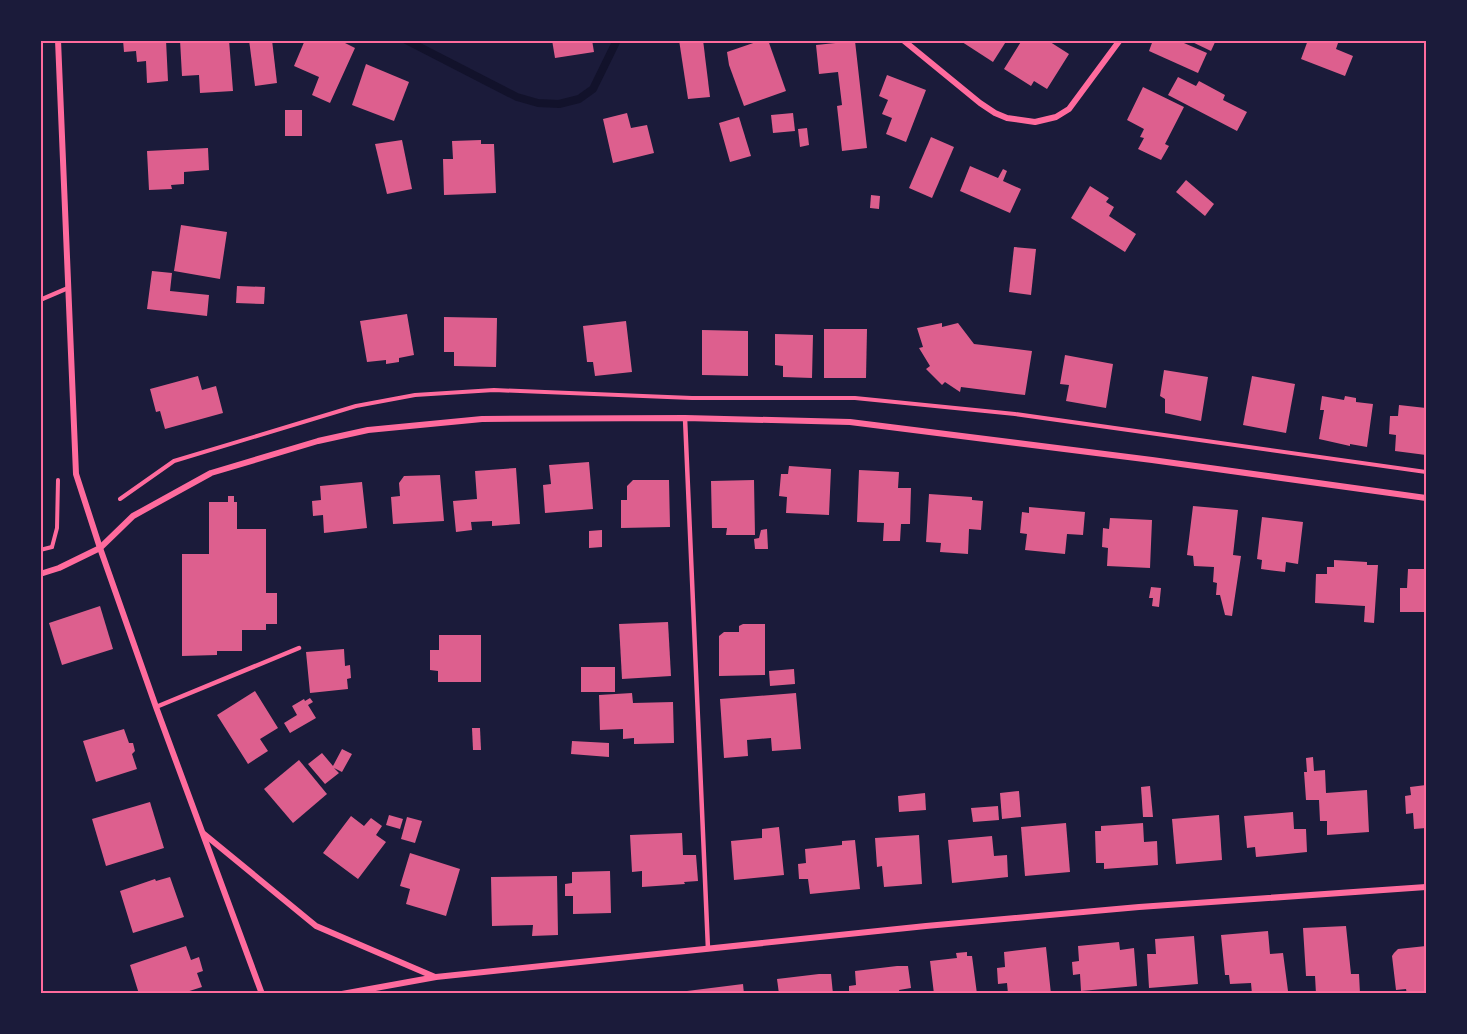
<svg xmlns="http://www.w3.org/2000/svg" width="1467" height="1034" font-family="'Alegreya Sans',sans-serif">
<rect width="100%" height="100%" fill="#1b1b3a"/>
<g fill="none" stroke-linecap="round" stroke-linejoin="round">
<path stroke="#12122b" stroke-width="8" d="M406,40L517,97L538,103L559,104L579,99L593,89L617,40"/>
</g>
<g fill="#dd5f8e">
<path d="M123,40H166L168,81L147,83L146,61L137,62L136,51L124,52Z"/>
<path d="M180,40H229L233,91L200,93L199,75L182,76Z"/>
<path d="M249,40H272L277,83L255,86Z"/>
<path d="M305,40H339L355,48L330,103L312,95L319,77L294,66Z"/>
<path d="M552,40H592L594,52L555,58Z"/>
<path d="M679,40H703L710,97L688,99Z"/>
<path d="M762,40H768L786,91L744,106L729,65L727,52Z"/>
<path d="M959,40H1007L993,62Z"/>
<path d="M1022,40H1047L1069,54L1047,89L1034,81L1031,86L1004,69Z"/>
<path d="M1153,40H1177L1207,53L1198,73L1149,51Z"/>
<path d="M1188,40H1216L1211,51Z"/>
<path d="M1308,40H1339L1336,49L1353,56L1345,76L1301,59Z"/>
<path d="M855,41L867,148L842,151L837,106L842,105L838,72L819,74L816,45Z"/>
<path d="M366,64L409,82L394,121L352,105Z"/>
<path d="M887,75L926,90L906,142L886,134L892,118L882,114L888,100L879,96Z"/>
<path d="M1178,77L1196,86L1199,81L1225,95L1223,100L1247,112L1237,131L1168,95Z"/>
<path d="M1143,87L1184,107L1165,144L1169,146L1161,160L1138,149L1144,138L1140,137L1144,129L1127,120Z"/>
<rect x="285" y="110" width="17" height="26"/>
<path d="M627,113L631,128L647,125L654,153L613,163L603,119Z"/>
<path d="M793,113L795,131L773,133L771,115Z"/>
<path d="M739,117L751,156L730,162L719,123Z"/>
<path d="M807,128L809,145L800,147L798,129Z"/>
<path d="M931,137L954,147L932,198L909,188Z"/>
<path d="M402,140L412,189L387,194L375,144Z"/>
<path d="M481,140V144H494L496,193L444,195L443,159H453L452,141Z"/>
<path d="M208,148L209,170L184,172V184L171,185L172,189L149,190L147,151Z"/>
<path d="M970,166L998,178L1003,169L1007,171L1003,181L1021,189L1010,213L960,191Z"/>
<path d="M1186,180L1214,204L1205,216L1176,192Z"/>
<path d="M1090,186L1109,198L1106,202L1114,207L1109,216L1136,234L1125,252L1071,218Z"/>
<path d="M871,195L880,196L879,209L870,208Z"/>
<path d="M181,225L227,232L220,279L174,271Z"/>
<path d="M1014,247L1036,249L1031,295L1009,292Z"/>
<path d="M152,271L172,273L170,291L209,295L207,316L147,309Z"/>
<path d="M237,286L265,287L264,304L236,303Z"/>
<path d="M407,314L414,355L399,358V362L386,364V360L367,362L360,321Z"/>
<path d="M444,317L497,318L496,367L454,366V352H444Z"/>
<path d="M626,321L632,372L595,376L593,362H587L583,326Z"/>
<path d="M942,323V327L958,323L974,344L1032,351L1025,395L961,387L960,392L945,382L942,385L926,369L930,366L919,348L923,347L917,328Z"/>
<path d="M824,329H867L866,378H824Z"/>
<path d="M702,330L748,331V376L702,375Z"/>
<path d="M775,334L813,335L812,378L783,377V366L775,365Z"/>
<path d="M1065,355L1113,364L1106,408L1066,401L1069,385L1060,384Z"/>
<path d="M1164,370L1208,377L1201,421L1165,413V399L1160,396Z"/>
<path d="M198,376L202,390L216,386L223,413L165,429L160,411L156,412L150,389Z"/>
<path d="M1252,376L1295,384L1286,433L1243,425Z"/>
<path d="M1322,396L1344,400L1345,396L1356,398V402L1373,404L1367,447L1350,444V446L1319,439L1324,410H1320Z"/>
<path d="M1399,405L1426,408V455L1395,451L1396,435L1389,434L1390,416H1398Z"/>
<path d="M589,462L593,509L545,513L543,485L551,484L549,465Z"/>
<path d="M789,466L831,469L829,515L786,513L787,497L779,496L781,474H788Z"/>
<path d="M516,468L520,524L492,526V521L471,522L472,530L456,532L453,501L477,499L475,471Z"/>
<path d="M859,470L899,472L898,488H911L910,524H901L900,541H883L884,523L857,522Z"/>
<path d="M440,475L444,521L393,524L391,497L400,496L399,483L404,476Z"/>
<path d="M633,480H669L670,527L621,528V500H627V486Z"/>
<path d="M754,480L755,535H726L727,528H712L711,481Z"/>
<path d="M362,482L367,528L324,533L323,515L313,516L312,501L321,500L320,486Z"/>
<path d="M929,494L972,497V500L983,501L981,530L969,529L968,554L940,552L941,543L926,542Z"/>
<path d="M228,496H234V502H237V529H266V593H277V624H266V630H242V651H217V655L182,656V554H209V502H228Z"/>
<path d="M1193,506L1238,510L1233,555L1241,556L1232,616L1225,615L1220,595H1216L1217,583L1213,582L1214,567L1194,566L1193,556L1187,555Z"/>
<path d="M1029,507L1085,512L1083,535L1067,534L1065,554L1025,550L1027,534L1020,533L1022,512L1029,513Z"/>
<path d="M1262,517L1303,522L1298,564L1286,562L1285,572L1261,569L1262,560L1257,559Z"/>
<path d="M1110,518L1152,520L1150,568L1107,566L1108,548L1102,547L1103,528L1109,529Z"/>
<path d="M767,529L768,549H755L754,539L759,538L761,530Z"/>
<path d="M602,530V547L589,548V531Z"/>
<path d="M1334,560L1367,562V565H1378L1374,623L1364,622L1365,606L1315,603L1316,574H1327V567H1334Z"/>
<path d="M1408,569H1426V612H1400V588H1407Z"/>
<path d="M1151,587L1161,588L1159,607L1152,606L1153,598H1149Z"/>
<path d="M100,606L113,649L62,665L49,623Z"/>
<path d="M668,622L671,676L622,679L619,624Z"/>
<path d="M743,624H765V675L719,676V636L724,632H739V626Z"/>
<path d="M439,635H481V682H438V671L430,670V650H439Z"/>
<path d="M344,649L345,666L350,665L351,678L347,679L348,689L310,693L306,652Z"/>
<rect x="581" y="667" width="34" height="25"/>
<path d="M794,669L795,684L770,686L769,671Z"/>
<path d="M255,691L278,728L260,739L268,751L248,764L217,715Z"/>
<path d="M632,693L633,703L673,702L674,743L634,744V738L623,739V729L600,730L599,695Z"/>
<path d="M796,693L801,749L772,751L771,738L747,740L748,756L724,758L720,699Z"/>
<path d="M310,698L313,702L308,705L316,718L290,733L284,723L297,715L292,706L304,699L305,701Z"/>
<path d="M472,728H480L481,750H473Z"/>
<path d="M124,729L129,743H133L135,751L132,754L137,769L96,782L83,741Z"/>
<path d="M572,741L609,743V757L571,754Z"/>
<path d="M342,749L352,754L342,772L334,768L339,773L325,784L308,764L322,753L333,766Z"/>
<path d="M1313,757L1314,771L1325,770L1326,793L1367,790L1369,832L1327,835V821H1320L1319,800H1306L1304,772H1307L1306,758Z"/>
<path d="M299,760L327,794L293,823L264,789Z"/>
<path d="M1426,785V828L1414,829L1413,813L1406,814L1405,796L1411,795L1410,787Z"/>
<path d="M1150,786L1153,817H1143L1141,787Z"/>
<path d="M1019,791L1021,817L1002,819L1000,793Z"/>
<path d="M925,793L926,810L899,812L898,796Z"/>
<path d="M150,802L164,848L106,866L92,819Z"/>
<path d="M998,806L999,820L973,822L971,808Z"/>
<path d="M1293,812L1294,829H1306L1307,852L1256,857L1255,847L1247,848L1244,816Z"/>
<path d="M389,815L403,819L400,829L386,825Z"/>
<path d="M1219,815L1222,860L1176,864L1172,819Z"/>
<path d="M351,816L364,826L371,818L382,826L376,835L386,842L358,879L323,853Z"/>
<path d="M407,817L422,821L415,843L401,839Z"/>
<path d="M1066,823L1070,872L1025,876L1021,827Z"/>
<path d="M1143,823L1144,842L1157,841L1158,865L1104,869V863H1096L1095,831H1101V826Z"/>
<path d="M779,827L784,875L734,880L731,841L762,838V829Z"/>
<path d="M682,833L683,855H696L698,881L684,882L685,884L642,887V871L632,872L630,835Z"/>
<path d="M919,835L922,884L884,887L882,866L877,867L875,838Z"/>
<path d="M992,836L994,856L1007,855L1008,877L952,883L948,840Z"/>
<path d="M855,840L860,889L810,894L808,879H799L798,864L806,863L805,849L842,845V841Z"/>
<path d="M410,853L460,869L446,916L406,904L410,889L400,886Z"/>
<path d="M610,871L611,913L573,914V896H565V884L572,883V872Z"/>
<path d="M557,876L558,935L532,936L533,925L492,926L491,877Z"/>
<path d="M170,877L184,917L133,933L120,891L155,879L156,881Z"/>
<path d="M1346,926L1351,974H1359L1360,994H1316L1315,976H1306L1303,928Z"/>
<path d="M1268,931L1270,954L1283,953L1288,991L1252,994L1251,983L1230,984L1229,975H1225L1221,935Z"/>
<path d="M1194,936L1198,984L1149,988L1147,954H1156L1155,939Z"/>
<path d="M1119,942L1120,950L1134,948L1137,986L1081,991L1080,974L1073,975L1072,962L1079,961L1078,946Z"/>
<path d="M186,946L191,960L199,957L203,971L197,973L202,987L180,994H139L130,965Z"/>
<path d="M1426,946V994H1407L1406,989L1396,990L1392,956L1394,953L1398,949Z"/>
<path d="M1046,947L1051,994H1008L1007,983L998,984L997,968L1005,967L1004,952Z"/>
<path d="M967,952V956H972L977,994H934L930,961L957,958L956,953Z"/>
<path d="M897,966H908L911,988L899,990L900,994H849V986L856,985L855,971Z"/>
<path d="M819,974H831L833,994H779L777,979Z"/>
<path d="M743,984L744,994H679V992Z"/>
</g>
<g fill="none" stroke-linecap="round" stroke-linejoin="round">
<g stroke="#ff6b9d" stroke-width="4">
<path d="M120,499L174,461L356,406L415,395L494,390L692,398H855L1015,414L1426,472"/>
<path d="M52,547L57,528L58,480"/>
<path d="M40,550L52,547"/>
</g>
<g stroke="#ff6b9d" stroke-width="4.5">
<path d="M40,300L68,288"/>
<path d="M685,418L708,949"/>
<path d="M156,707L299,648"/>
</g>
<g stroke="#ff6b9d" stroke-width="6">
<path d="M58,40L76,474L100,548L156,707L262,994"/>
<path d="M903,40L980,103L995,113L1007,118L1035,122L1056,117L1069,109L1120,40"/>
<path d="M40,574L59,568L100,548L133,516L211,473L318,441L368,430L482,419L685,418L850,422L1152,460L1426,498"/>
<path d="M204,834L316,926L435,977"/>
<path d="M342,994L436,977L926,926L1139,907L1426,887"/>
</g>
</g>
<rect width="1467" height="1034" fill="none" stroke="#1b1b3a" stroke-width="84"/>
<rect x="42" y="42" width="1383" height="950" fill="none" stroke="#ff6b9d" stroke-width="2"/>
</svg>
